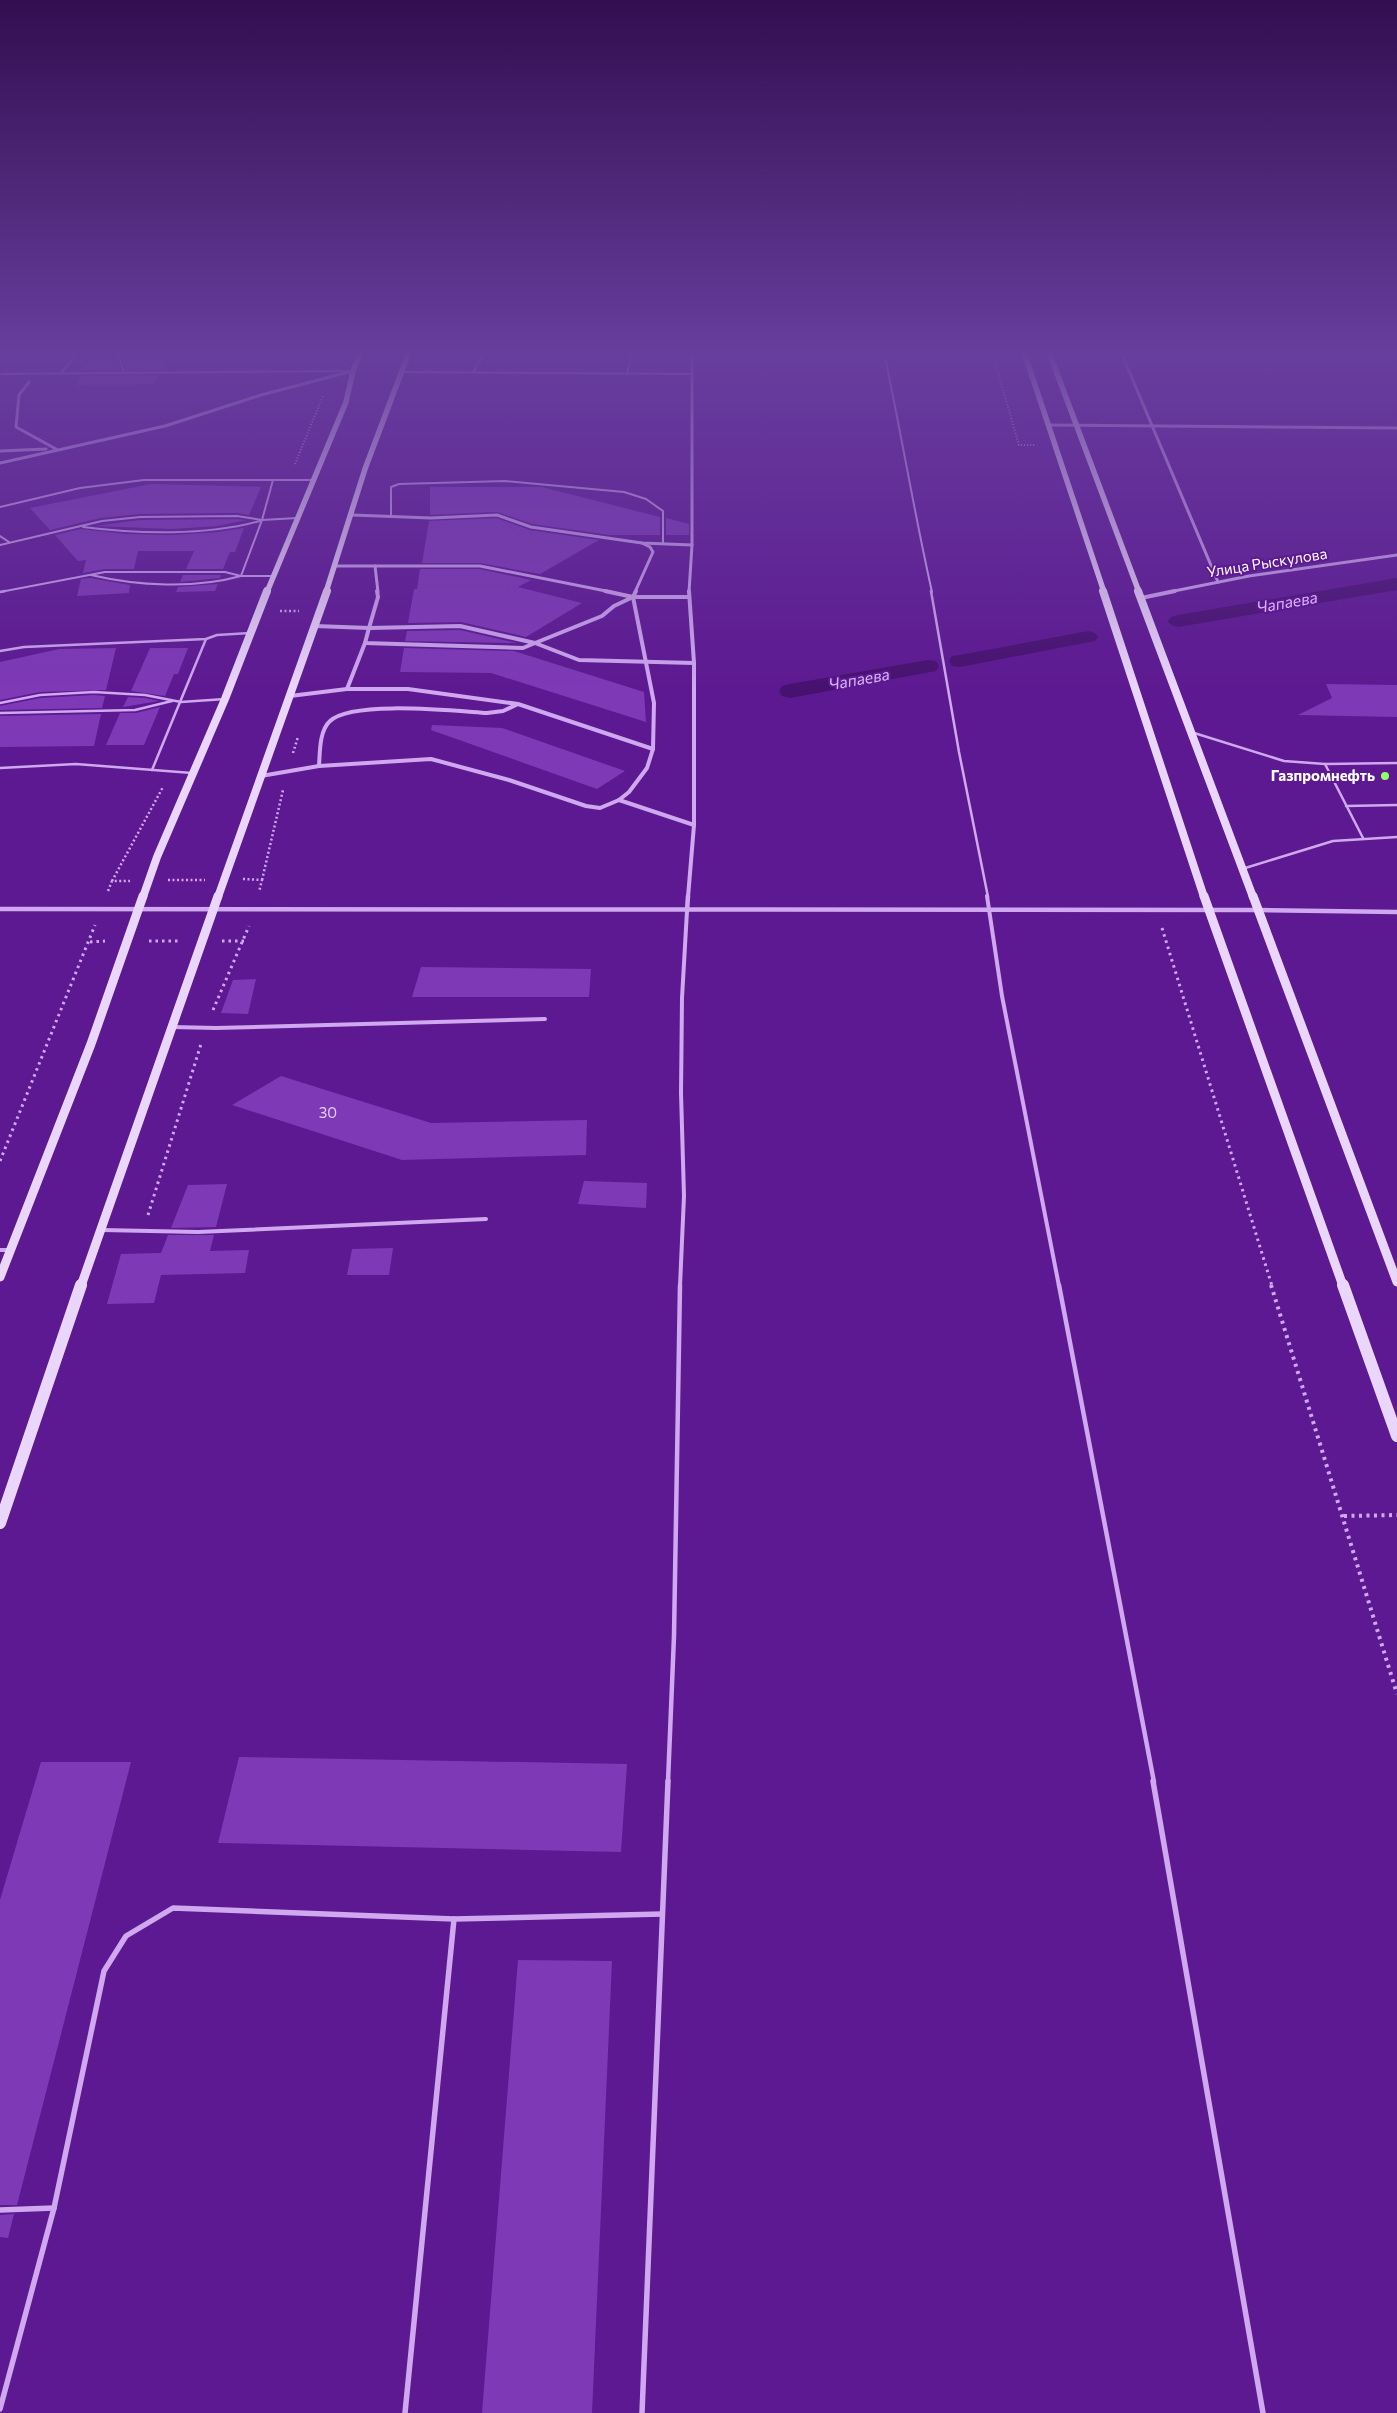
<svg xmlns="http://www.w3.org/2000/svg" width="1397" height="2413" font-family="Commissioner,sans-serif">
<rect width="100%" height="100%" fill="#5d1991"/>
<g fill="none" stroke-linecap="round" stroke-linejoin="round">
<g fill="#47116f" fill-rule="evenodd">
<path d="M1397,578V590L1178,627L1171,625L1168,621L1171,617L1178,615Z"/>
<path d="M1088,631L1095,633L1098,637L1095,641L960,667L952,666L949,661L952,656L960,655Z"/>
<path d="M928,660L936,661L939,666L936,671L790,698L782,696L779,691L782,686L790,684Z"/>
</g>
</g>
<g fill="#7e39b6">
<path d="M116,359L120,370H83L90,360Z"/>
<path d="M122,359H168L162,370H126Z"/>
<path d="M159,375L154,384L75,385L80,376Z"/>
<path d="M151,484L261,487L249,515L237,513L140,514L101,518L50,530L30,508Z"/>
<path d="M430,487H542L660,517V535H609L532,524L497,512L430,515Z"/>
<path d="M496,518L530,530L599,540L540,574L480,563H422L429,521Z"/>
<path d="M666,518L689,524V535H666Z"/>
<path d="M237,519L247,520L217,526L172,529L95,526L140,520Z"/>
<path d="M244,528L235,552H230L223,569H186L194,551H138L134,569H105L83,573L86,560L78,561L55,535L81,529L126,534L172,535L218,532Z"/>
<path d="M420,569H480L531,580L518,587L582,603L526,637L461,622L408,623L414,589H417Z"/>
<path d="M183,575H221L220,578L180,582Z"/>
<path d="M90,578L130,585L129,593L77,596L81,579Z"/>
<path d="M218,584L215,591L176,592L178,587Z"/>
<path d="M460,630L517,643L405,641L407,631Z"/>
<path d="M116,648L106,690L40,692L0,700V662L59,649Z"/>
<path d="M150,648H188L178,674H174L165,696L131,691Z"/>
<path d="M404,648L514,651L644,692L646,722L491,673L400,672Z"/>
<path d="M1326,684L1397,685V717L1298,715L1332,698Z"/>
<path d="M94,695L105,696L102,708L0,710V706L40,698Z"/>
<path d="M128,697L145,698L159,701L123,707Z"/>
<path d="M160,707L144,745H106L120,713H136Z"/>
<path d="M101,714L94,746L0,747V716Z"/>
<path d="M432,725L502,728L625,771L597,789L431,730Z"/>
<path d="M421,967L591,969L589,997H412Z"/>
<path d="M256,979L248,1014L221,1013L233,980Z"/>
<path d="M281,1076L431,1123L587,1120L586,1155L402,1160L232,1105Z"/>
<path d="M584,1181L647,1183L646,1208L578,1204Z"/>
<path d="M227,1184L216,1227L171,1228L188,1185Z"/>
<path d="M168,1235H214L210,1251L249,1250L245,1273L161,1275L154,1303L107,1304L121,1254L161,1253Z"/>
<path d="M393,1248L389,1275H347L352,1249Z"/>
<path d="M239,1757L627,1764L621,1852L218,1843Z"/>
<path d="M41,1762H131L17,2205H0V1900Z"/>
<path d="M518,1960L612,1961L592,2413H482Z"/>
<path d="M14,2214L8,2238L0,2237V2215Z"/>
</g>
<g fill="none" stroke-linecap="round" stroke-linejoin="round">
<g stroke="#cfa8ef" stroke-width="2" stroke-dasharray="1 2" stroke-linecap="butt">
<path d="M992,352L1019,445H1036"/>
<path d="M295,464L323,396"/>
</g>
<g stroke="#cfa8ef" stroke-width="2.5" stroke-dasharray="2 2.5" stroke-linecap="butt">
<path d="M280,611H299"/>
<path d="M293,753L298,737"/>
<path d="M243,879L262,880L259,892"/>
<path d="M168,880H205"/>
<path d="M262,880L283,790"/>
<path d="M112,881L163,787"/>
<path d="M108,891L112,881H130"/>
</g>
<g stroke="#cfa8ef" stroke-width="3" stroke-dasharray="2.5 4" stroke-linecap="butt">
<path d="M1162,928L1272,1286"/>
<path d="M149,941H180"/>
<path d="M222,941H244"/>
<path d="M90,942L105,941"/>
<path d="M213,1010L249,926"/>
<path d="M0,1161L95,925"/>
<path d="M148,1215L201,1044"/>
</g>
<g stroke="#cfa8ef" stroke-width="4" stroke-dasharray="3 4.5" stroke-linecap="butt">
<path d="M1271,1285L1397,1694"/>
<path d="M1344,1516L1397,1515"/>
</g>
<g stroke="#cfa8ef" stroke-width="2">
<path d="M116,352L124,372"/>
<path d="M884,352C901,432 914,512 932,592"/>
<path d="M403,372L691,374"/>
<path d="M473,372L485,352"/>
<path d="M61,373L79,352"/>
<path d="M0,374L350,371"/>
<path d="M627,374L632,352"/>
<path d="M0,507L80,488L144,480H314"/>
<path d="M391,517V487L399,484L505,481L624,492L646,499L663,511V544"/>
<path d="M83,527C138,534 206,536 260,521"/>
<path d="M0,536L9,542"/>
<path d="M0,545L102,521L140,517L237,516L262,520L297,518"/>
<path d="M91,575C138,586 194,589 241,576L262,520L273,480"/>
<path d="M0,592L105,572H225L241,576H274"/>
</g>
<g stroke="#cfa8ef" stroke-width="2.5">
<path d="M931,591L959,752L988,897"/>
<path d="M0,592L5,591"/>
<path d="M0,651L24,647L206,639L217,635L250,633"/>
<path d="M0,703L40,695L94,692L145,695L181,702L225,699"/>
<path d="M0,713L135,710L172,701"/>
<path d="M1191,732L1284,761L1325,764L1397,763"/>
<path d="M1325,764L1363,838"/>
<path d="M0,768L76,764L192,773"/>
<path d="M152,770L206,639"/>
<path d="M1346,806L1397,805"/>
<path d="M1242,869L1333,841L1397,837"/>
</g>
<g stroke="#cfa8ef" stroke-width="4">
<path d="M987,896L1002,996L1059,1286"/>
<path d="M172,1027L216,1028L545,1019"/>
<path d="M102,1230L198,1232L486,1219"/>
<path d="M0,1250H10"/>
<path d="M680,1286L684,1196L681,1093L682,998L687,911"/>
</g>
<g stroke="#cfa8ef" stroke-width="4.5">
<path d="M1059,1285L1154,1782"/>
<path d="M668,1782L674,1636L680,1285"/>
</g>
<g stroke="#cfa8ef" stroke-width="5.5">
<path d="M1153,1781L1263,2413"/>
<path d="M0,2210L54,2208"/>
<path d="M0,2409L54,2208L104,1971L126,1936L173,1908L454,1919L662,1914"/>
<path d="M405,2413L454,1919"/>
<path d="M642,2413L668,1781"/>
</g>
<g stroke="#cfa8ef" stroke-width="3">
<path d="M1121,352L1218,582"/>
<path d="M29,382L19,395L16,427L56,449"/>
<path d="M1048,425L1397,428"/>
<path d="M0,451L46,449"/>
<path d="M0,463L165,426L261,395L353,371"/>
<path d="M352,515L431,518L497,515L531,527L642,543L692,545"/>
<path d="M336,566H480L611,592"/>
<path d="M375,566L378,592"/>
<path d="M635,592L653,552L650,547L642,543"/>
<path d="M689,592L692,545V352"/>
<path d="M1169,592L1249,576L1397,555"/>
</g>
<g stroke="#cfa8ef" stroke-width="4">
<path d="M605,591L633,597H689"/>
<path d="M1141,598L1175,591"/>
<path d="M315,626L369,628L378,597L377,591"/>
<path d="M460,626L535,643L523,648L365,643L369,628Z"/>
<path d="M535,643L579,660L694,663"/>
<path d="M535,643L602,616L614,606L633,597"/>
<path d="M347,689L365,643"/>
<path d="M290,696L347,689H408L518,704L653,749"/>
<path d="M319,766C320,753 319,731 330,721C352,700 455,711 487,713L503,711L516,705"/>
<path d="M261,776L319,766L431,759L509,780L586,806L600,808L619,800L629,792L647,768L653,749L654,703L633,597L636,591"/>
<path d="M619,800L694,825"/>
<path d="M688,897L694,825V663L689,591"/>
</g>
<g stroke="#cfa8ef" stroke-width="4.5">
<path d="M0,909L1258,910L1397,912"/>
<path d="M687,911L688,896"/>
</g>
<g stroke="#ebd6fb" stroke-width="5.5">
<path d="M1024,352L1104,592"/>
<path d="M1049,352L1139,592"/>
<path d="M267,592L346,402L353,371L361,352"/>
<path d="M326,592L365,469L409,352"/>
</g>
<g stroke="#ebd6fb" stroke-width="8">
<path d="M1103,591L1204,897"/>
<path d="M1138,591L1253,897"/>
<path d="M143,897L157,857L225,699L267,591"/>
<path d="M218,897L327,591"/>
</g>
<g stroke="#ebd6fb" stroke-width="9">
<path d="M1204,896L1343,1286"/>
<path d="M1253,896L1397,1282"/>
<path d="M0,1277L91,1044L143,896"/>
<path d="M81,1286L218,896"/>
</g>
<g stroke="#ebd6fb" stroke-width="12">
<path d="M1343,1285L1397,1436"/>
<path d="M0,1523L81,1285"/>
</g>
</g>
<linearGradient id="sky" x2="0" y2="1"><stop stop-color="#330e50"/><stop offset="0.51" stop-color="#673e9d"/><stop offset="1" stop-color="#673e9d" stop-opacity="0"/></linearGradient>
<rect width="1397" height="690" fill="url(#sky)"/>
<circle fill="#93ff67" stroke="#5d1991" stroke-width="2" cx="1385" cy="776" r="5"/>
<g text-anchor="middle" stroke-width="4" stroke-linejoin="round" paint-order="stroke">
<g font-size="15" fill="#fff" stroke="#5d1991">
<text transform="translate(1267 563) rotate(-9)" y="5">Улица Рыскулова</text>
</g>
<g font-size="15" font-weight="bold" fill="#fff" stroke="#5d1991" text-anchor="end">
<text x="1375" y="781">Газпромнефть</text>
</g>
<g font-size="15" fill="#dfceed">
<text x="328" y="1118">30</text>
</g>
<g font-size="16" font-style="italic" fill="#d8b5f6" stroke="#5d1991">
<text transform="translate(1287 602) rotate(-10)" y="6">Чапаева</text>
<text transform="translate(859 679) rotate(-10)" y="6">Чапаева</text>
</g>
</g>
</svg>
